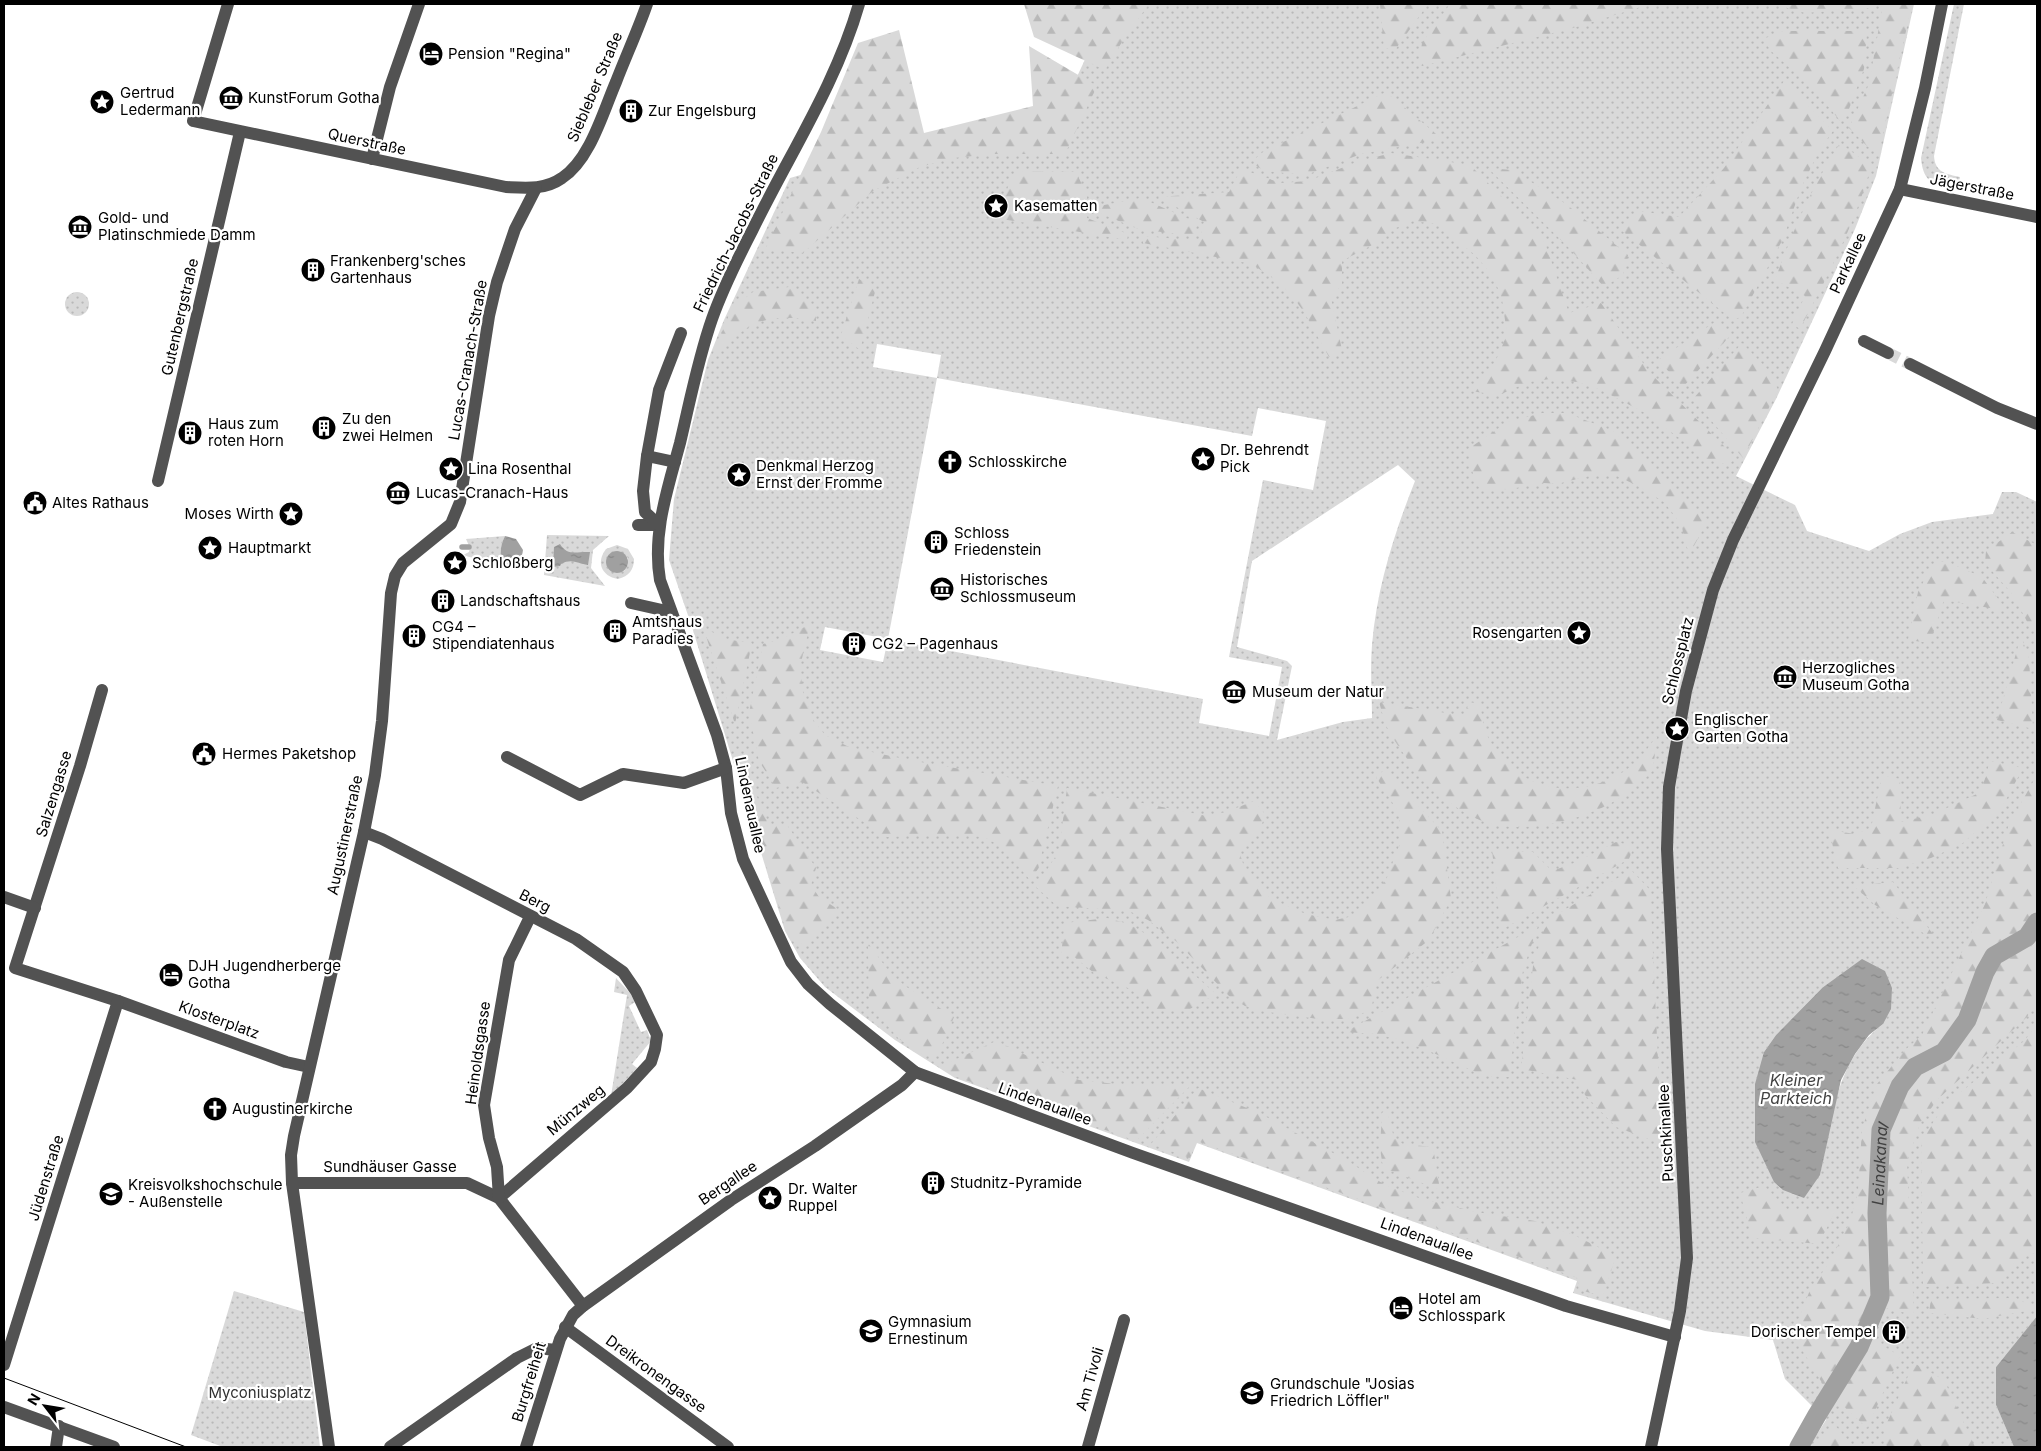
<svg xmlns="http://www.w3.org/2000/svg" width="2041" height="1451" font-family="Inter,sans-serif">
<defs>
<pattern id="grass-dots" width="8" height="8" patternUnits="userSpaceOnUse" patternTransform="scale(1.25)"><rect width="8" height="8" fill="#d9d9d9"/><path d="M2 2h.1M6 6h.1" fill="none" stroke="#b8b8b8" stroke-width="1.8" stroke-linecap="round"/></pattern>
<pattern id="forest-firs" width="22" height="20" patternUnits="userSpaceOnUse" patternTransform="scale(1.25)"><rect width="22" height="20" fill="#d9d9d9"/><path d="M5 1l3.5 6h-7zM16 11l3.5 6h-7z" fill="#b8b8b8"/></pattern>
<pattern id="water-ripples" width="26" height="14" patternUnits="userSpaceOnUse" patternTransform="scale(1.25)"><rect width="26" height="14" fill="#a0a0a0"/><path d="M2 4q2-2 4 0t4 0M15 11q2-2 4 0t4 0" fill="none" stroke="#888"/></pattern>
</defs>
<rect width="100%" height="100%" fill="#fff"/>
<g fill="url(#grass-dots)" fill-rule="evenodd">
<path d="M1111,4H1914L1876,176L1855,229L1776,399L1736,476L1795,505L1807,531L1869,551L1900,534L1932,522L1993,514L2002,492H2016L2037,502V1316L1996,1367V1405L2014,1447H1809L1826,1420L1785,1379L1773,1340L1705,1331L1573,1293L1577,1281L1197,1143L1189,1162L955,1078L895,1040L825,987L800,958L785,931L692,627L669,560L674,499L708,360L724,320L790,178L1067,98ZM877,344L941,355L937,378L873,367ZM937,378L1252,436L1258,408L1326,421L1313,490L1263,480L1229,657L1282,667L1269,736L1199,723L1203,699L888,639ZM1398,465L1415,481C1394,534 1377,587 1372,645C1370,669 1372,694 1372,718L1343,722L1277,740L1292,666L1287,661L1237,647L1252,561ZM825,627L888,639L883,662L820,650ZM1822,988L1883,1024C1834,1062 1833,1119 1820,1175L1764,1052L1776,1035Z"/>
<path d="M1954,4H1964L1934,156C1935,173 1947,174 1960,177L1958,190C1936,186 1923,184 1921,158Z"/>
<circle cx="77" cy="304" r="12"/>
<path d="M547,535L609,536L593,550L591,568L605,586L544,575Z"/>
<path d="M505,536C500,546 499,555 503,567L463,555L469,552L470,548L466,539Z"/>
<path d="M617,545L628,549L634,559C634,570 629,576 618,579C601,576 596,562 606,549ZM620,551L628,558V565L624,571L615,573L608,568L606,562L608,556Z"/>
<path d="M616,978L630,993L635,1002L629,1006L641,1032L647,1030L651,1041L632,1064L637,1068L611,1096L627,995L614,992Z"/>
<path d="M234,1291L304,1312L320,1447H223L191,1435Z"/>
</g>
<g fill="url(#forest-firs)">
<path d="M1024,4H1149L1125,37L1105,70L1034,37Z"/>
<path d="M1380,4H1428L1395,50L1384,48Z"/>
<path d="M1450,4H1650L1573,28L1422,66L1419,63L1422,43Z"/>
<path d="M1774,4H1872V8L1805,13Z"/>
<path d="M1883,4H1912L1879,152L1868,147L1849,128L1869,84Z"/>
<path d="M899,30L924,133L1033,106L1029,46L1097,86L1065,154H993L953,158L920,167L873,191L803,253L765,249L821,132L858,43Z"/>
<path d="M1783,31H1867L1864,69L1846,117L1840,121L1815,90L1771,51L1763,39Z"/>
<path d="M1784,81L1833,131L1820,149L1801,188L1783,239L1741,317L1733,320L1621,230L1639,211L1679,217L1724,168Z"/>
<path d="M1386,92L1442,139L1361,154L1306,175L1264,171L1254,164L1256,158L1263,152Z"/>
<path d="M1840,143L1871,166C1856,223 1827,276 1800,329L1792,324L1805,296L1775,280C1793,230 1812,187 1840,143Z"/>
<path d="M1391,153L1470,165L1535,230L1545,243L1569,313L1601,303L1650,373L1724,446L1732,462L1721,464L1708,459L1645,413L1601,390L1577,382L1550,379L1528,382L1499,395L1470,391L1489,372L1499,354L1507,334L1502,299L1493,276L1475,255L1436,224L1413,221L1391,230L1376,243L1342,261V284L1331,298L1342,350L1329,357L1304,312L1290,293L1274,279L1252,264L1143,243L1144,236L1199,241L1204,222L1158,197L1229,192L1241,169L1281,183L1308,181L1357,162Z"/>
<path d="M1488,168L1512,170L1566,204L1628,255L1623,275L1604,287L1570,249Z"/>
<path d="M1018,171L1076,172L1087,195V218L1128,234L1127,240L1002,219C1002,200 1006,186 1018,171Z"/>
<path d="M1141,198L1198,223L1193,236L1138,229L1097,212L1099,206Z"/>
<path d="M859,279L876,288L860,350L841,335Z"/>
<path d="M789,287C801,294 817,305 816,321C764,312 750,322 712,356L732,308L753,292Z"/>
<path d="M1718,320L1730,336L1683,387L1658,360Z"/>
<path d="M1742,343L1770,372L1778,390L1743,458L1693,399Z"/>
<path d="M1542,413H1567L1613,431L1708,520L1689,555L1681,524L1664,502L1638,486L1617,476L1593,475L1557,484L1544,483L1510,489L1483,490L1475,484L1468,449L1508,422Z"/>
<path d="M2012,532L2037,545V623L2032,631L2013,595L1985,563L1986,551Z"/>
<path d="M1945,561L1982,577L2007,611L1944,600L1930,643L1908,640L1918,592L1933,564Z"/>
<path d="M810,624L800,667L803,692L814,721L825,735L849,747L909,760L1058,786L1038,869L1030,880L1002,847L984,837L947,834L887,837L802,782L776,788L759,761L749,713L763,644L782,639Z"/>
<path d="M703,627L725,639L752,643L735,724Z"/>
<path d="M2021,636L2029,658L2033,729L1997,720Z"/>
<path d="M1379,702L1464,716L1469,702L1480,704C1482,717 1484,730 1490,741C1519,794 1582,802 1629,768C1640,761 1648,747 1657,736C1655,747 1655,761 1652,771C1650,775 1642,780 1638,784C1605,816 1529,837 1485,822C1446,809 1408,765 1389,731C1384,723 1382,711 1379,702Z"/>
<path d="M744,761L754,790L770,826L787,825L816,868L811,885L819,897L839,910L805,947L786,930L735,764Z"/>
<path d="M1990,761L2023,768L2001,809L1963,843L1931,858L1899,868H1838L1829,830L1855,834L1871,828L1882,775L1900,779L1901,822L1934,814L1981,792Z"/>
<path d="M1384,770L1442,831L1451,899L1429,940L1377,981L1371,1010L1348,1019H1318L1262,1011L1245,1006L1230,997L1177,942L1148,920L1129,911L1057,906L1036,887L1059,851L1067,788L1207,816L1226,812L1254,801L1265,814L1259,834L1243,845L1240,854L1246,873L1271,899L1306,914L1335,920L1358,915L1386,880L1399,846V813L1376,777Z"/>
<path d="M2037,775V1001L2027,1017L1937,1100L1920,1124L1907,1162L1914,1315L1885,1308L1873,1340L1900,1356L1867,1428L1827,1391L1802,1350L1797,1323L1810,1290L1829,1263L1850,1222L1858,1192L1862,1129L1877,1084L1905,1050L1922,1035L1985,904L2009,824Z"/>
<path d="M1616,842L1634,846L1629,859L1501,930L1492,850L1533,852L1552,871L1574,863Z"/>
<path d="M1631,870L1650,890L1662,1144L1616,1127L1585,1095L1578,1080L1521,1069L1533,966L1544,929L1556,915Z"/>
<path d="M1893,882L1939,942L1875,905L1854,886Z"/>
<path d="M1107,918L1129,924L1151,937L1216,994L1190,1009L1158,1010L1130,989L1094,973L1073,956L1061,954L1065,923Z"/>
<path d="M1538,926L1523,970L1509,1077L1484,1076L1427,1050L1397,1039L1376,1034L1345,1032Z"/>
<path d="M868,943L890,973L905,986L954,1017L938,1054L925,1056L899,1039L869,1004Z"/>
<path d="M2037,1025V1252L2017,1260L1997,1283L1923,1287L1921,1140L1945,1105L2024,1041Z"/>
<path d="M996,1041L1079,1080L1125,1085H1191L1136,1141L954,1076L941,1066Z"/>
<path d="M1198,1088L1259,1113L1346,1160L1385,1185L1419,1198L1476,1212L1535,1221L1576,1236L1616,1256L1603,1296L1579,1290L1577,1278L1197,1141L1190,1158L1151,1144Z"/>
<path d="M1384,1111L1388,1114L1394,1138L1403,1144L1433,1147L1440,1190L1383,1168L1380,1148L1382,1113Z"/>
<path d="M1764,1186L1788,1210L1836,1209L1819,1244L1752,1238L1740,1193Z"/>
<path d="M2016,1298L2037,1309L1983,1319L1929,1313L1931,1299Z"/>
<path d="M1914,1363L1944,1380L1975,1447H1888L1886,1445L1885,1427Z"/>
<path d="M1833,1423L1854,1447H1817Z"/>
</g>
<g fill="url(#water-ripples)">
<path d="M505,536L516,539L523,550C522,561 514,569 503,567C499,555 500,546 505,536Z"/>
<path d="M560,544C568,557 577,551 590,552L588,565C578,564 572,558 561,564L560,566L553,567L554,547Z"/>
<circle cx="617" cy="562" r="11"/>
<path d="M1862,959L1885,971L1892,988L1891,1009L1883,1024L1869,1035L1855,1054L1841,1080L1820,1175L1804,1198L1783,1190L1774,1182L1755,1142V1084L1764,1052L1776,1035L1822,988Z"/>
<path d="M2037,1316V1447H2014L1996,1405V1367Z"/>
</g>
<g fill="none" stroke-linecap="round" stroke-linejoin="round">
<path stroke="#a0a0a0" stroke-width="5.5" d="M462,547H469"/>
<path stroke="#a0a0a0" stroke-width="19" id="s1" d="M1799,1447L1817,1415L1859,1347L1880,1297L1877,1213L1881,1130L1900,1086L1915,1067L1944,1052L1967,1020L1985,972L1994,956L2027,937L2037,922"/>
<path stroke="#d9d9d9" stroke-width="12" stroke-dasharray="12 6" stroke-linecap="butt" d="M1888,353L1910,364"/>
<g stroke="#525252" stroke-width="12">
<path d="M228,4L193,121L506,187C526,188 545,190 562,178C590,160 603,112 616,82C626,56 638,30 647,4"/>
<path d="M859,4C836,84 789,155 753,229C738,258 723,288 712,319C698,359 690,401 680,443C668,488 652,533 660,580L717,735L726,768L731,813L743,859L791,962L808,984L830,1004L915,1072L1133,1153L1566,1306L1675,1337"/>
<path d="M372,159L390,87L419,4"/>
<path d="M1900,189L2037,217"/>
<path d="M1864,341L1888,353"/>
<path d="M1910,364L1997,408L2037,424"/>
<path d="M647,456L659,390L681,333"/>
<path d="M158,481L240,132"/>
<path d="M638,525H659"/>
<path d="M659,525L645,512L643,491L647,456L675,462"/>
<path d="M631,603L671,612"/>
<path d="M102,690L80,766L15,968L118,1001L286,1062L309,1067"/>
<path d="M507,757L580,795L623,774L684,783L726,768"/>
<path d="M364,832L382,839L576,939L623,972L636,991L657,1035L655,1049L651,1062L627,1088L499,1198"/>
<path d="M4,897L35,908"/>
<path d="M292,1183H467L499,1198L583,1306"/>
<path d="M499,1198L497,1167L489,1138L484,1105L509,960L530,917"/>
<path d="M565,1327L728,1447"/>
<path d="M4,1365L118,1001"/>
<path d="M4,1407L114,1447"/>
<path d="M56,1447L59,1426"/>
<path d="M329,1447L292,1183L291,1155L294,1136L364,832L375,775L382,721L391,593L395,576L403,563L451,524L460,502L489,316L497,282L515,229L536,188"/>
<path d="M390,1447L517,1358L537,1348L556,1350"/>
<path d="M526,1447L560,1339L573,1315L583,1306L731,1200L815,1146L902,1085L915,1072"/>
<path d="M1088,1447L1124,1320"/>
<path d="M1651,1447L1680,1311L1687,1258L1667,849L1669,787L1675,752L1686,691L1713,590L1733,540L1825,351L1900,189L1925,88L1942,4"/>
</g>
<path stroke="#000" stroke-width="1" d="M4,1378L186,1447"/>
</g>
<defs>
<symbol id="hotel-disc" viewBox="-11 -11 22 22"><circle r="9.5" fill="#000" stroke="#fff"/><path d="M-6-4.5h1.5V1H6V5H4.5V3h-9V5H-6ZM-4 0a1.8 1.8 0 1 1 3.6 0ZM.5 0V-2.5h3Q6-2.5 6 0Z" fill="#fff"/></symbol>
<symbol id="museum-disc" viewBox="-11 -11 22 22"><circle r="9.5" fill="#000" stroke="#fff"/><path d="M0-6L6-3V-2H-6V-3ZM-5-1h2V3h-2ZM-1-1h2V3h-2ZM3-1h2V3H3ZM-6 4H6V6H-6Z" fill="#fff"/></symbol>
<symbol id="sight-disc" viewBox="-11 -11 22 22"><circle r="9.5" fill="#000" stroke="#fff"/><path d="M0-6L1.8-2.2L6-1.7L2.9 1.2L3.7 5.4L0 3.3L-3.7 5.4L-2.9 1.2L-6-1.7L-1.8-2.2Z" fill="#fff"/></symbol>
<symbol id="building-disc" viewBox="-11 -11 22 22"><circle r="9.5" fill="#000" stroke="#fff"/><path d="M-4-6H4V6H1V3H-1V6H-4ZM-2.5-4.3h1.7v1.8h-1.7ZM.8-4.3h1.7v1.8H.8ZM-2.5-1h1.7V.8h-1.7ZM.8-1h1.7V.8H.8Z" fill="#fff"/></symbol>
<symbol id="church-disc" viewBox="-11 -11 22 22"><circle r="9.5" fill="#000" stroke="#fff"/><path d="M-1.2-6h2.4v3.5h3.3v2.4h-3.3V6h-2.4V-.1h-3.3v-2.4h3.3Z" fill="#fff"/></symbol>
<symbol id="civic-disc" viewBox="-11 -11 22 22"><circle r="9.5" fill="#000" stroke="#fff"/><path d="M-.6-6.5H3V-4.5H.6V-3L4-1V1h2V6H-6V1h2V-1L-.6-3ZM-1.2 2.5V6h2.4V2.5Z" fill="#fff"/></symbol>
<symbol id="school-disc" viewBox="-11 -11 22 22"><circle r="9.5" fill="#000" stroke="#fff"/><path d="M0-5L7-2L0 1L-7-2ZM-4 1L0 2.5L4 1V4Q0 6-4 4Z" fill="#fff"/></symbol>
</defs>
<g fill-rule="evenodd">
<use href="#hotel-disc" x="417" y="40" width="28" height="28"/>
<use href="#museum-disc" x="217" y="84" width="28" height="28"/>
<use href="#sight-disc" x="88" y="88" width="28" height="28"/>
<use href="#building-disc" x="617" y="97" width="28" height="28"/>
<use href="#sight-disc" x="982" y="192" width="28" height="28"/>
<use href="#museum-disc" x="66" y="213" width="28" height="28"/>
<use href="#building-disc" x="299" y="256" width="28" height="28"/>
<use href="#building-disc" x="310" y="414" width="28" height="28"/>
<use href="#building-disc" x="176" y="419" width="28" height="28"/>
<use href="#sight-disc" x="1189" y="445" width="28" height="28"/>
<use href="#church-disc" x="936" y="448" width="28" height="28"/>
<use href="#sight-disc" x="437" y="455" width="28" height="28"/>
<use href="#sight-disc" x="725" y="461" width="28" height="28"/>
<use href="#museum-disc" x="384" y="479" width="28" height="28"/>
<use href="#civic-disc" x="21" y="489" width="28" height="28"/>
<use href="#sight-disc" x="277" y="500" width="28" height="28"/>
<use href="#building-disc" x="922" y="528" width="28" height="28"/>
<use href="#sight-disc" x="196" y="534" width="28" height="28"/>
<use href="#sight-disc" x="441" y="549" width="28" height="28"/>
<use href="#museum-disc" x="928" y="575" width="28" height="28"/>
<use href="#building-disc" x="429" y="587" width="28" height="28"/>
<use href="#building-disc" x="601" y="617" width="28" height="28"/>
<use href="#sight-disc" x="1565" y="619" width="28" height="28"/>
<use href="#building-disc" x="400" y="622" width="28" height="28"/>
<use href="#building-disc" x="840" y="630" width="28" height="28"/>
<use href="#museum-disc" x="1771" y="663" width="28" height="28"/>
<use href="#museum-disc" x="1220" y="678" width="28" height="28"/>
<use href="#sight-disc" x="1663" y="715" width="28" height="28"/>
<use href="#civic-disc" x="190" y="740" width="28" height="28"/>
<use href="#hotel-disc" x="157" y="961" width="28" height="28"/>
<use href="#church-disc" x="201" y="1095" width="28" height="28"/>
<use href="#building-disc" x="919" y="1169" width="28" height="28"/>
<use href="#school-disc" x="97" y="1180" width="28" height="28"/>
<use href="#sight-disc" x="756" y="1184" width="28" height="28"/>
<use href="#hotel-disc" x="1387" y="1294" width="28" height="28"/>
<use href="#school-disc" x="857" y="1317" width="28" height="28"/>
<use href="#building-disc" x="1880" y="1318" width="28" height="28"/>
<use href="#school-disc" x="1238" y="1379" width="28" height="28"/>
</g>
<g text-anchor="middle" stroke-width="4.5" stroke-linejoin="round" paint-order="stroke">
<g font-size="15" fill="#000" stroke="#fff" text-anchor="start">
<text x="448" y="59">Pension "Regina"</text>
<text x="120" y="98">Gertrud<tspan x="120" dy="17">Ledermann</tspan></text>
<text x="248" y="103">KunstForum Gotha</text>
<text x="648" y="116">Zur Engelsburg</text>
<text x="1014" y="211">Kasematten</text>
<text x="98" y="223">Gold- und<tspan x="98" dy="17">Platinschmiede Damm</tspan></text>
<text x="330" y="266">Frankenberg'sches<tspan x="330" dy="17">Gartenhaus</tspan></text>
<text x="342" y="424">Zu den<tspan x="342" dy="17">zwei Helmen</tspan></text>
<text x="208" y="429">Haus zum<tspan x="208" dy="17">roten Horn</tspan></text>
<text x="1220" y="455">Dr. Behrendt<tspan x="1220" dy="17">Pick</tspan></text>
<text x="968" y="467">Schlosskirche</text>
<text x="756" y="471">Denkmal Herzog<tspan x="756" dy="17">Ernst der Fromme</tspan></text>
<text x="468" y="474">Lina Rosenthal</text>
<text x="416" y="498">Lucas-Cranach-Haus</text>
<text x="52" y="508">Altes Rathaus</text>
<text x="274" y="519" text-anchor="end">Moses Wirth</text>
<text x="954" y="538">Schloss<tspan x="954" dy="17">Friedenstein</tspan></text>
<text x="228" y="553">Hauptmarkt</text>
<text x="472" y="568">Schloßberg</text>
<text x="960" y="585">Historisches<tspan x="960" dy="17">Schlossmuseum</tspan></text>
<text x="460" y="606">Landschaftshaus</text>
<text x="632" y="627">Amtshaus<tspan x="632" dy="17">Paradies</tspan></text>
<text x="432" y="632">CG4 –<tspan x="432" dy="17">Stipendiatenhaus</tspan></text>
<text x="1562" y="638" text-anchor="end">Rosengarten</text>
<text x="872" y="649">CG2 – Pagenhaus</text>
<text x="1802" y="673">Herzogliches<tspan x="1802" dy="17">Museum Gotha</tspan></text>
<text x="1252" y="697">Museum der Natur</text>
<text x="1694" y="725">Englischer<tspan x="1694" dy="17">Garten Gotha</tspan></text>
<text x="222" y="759">Hermes Paketshop</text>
<text x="188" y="971">DJH Jugendherberge<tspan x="188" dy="17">Gotha</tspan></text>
<text x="232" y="1114">Augustinerkirche</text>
<text x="950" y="1188">Studnitz-Pyramide</text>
<text x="128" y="1190">Kreisvolkshochschule<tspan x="128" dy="17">- Außenstelle</tspan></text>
<text x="788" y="1194">Dr. Walter<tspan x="788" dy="17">Ruppel</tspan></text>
<text x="1418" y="1304">Hotel am<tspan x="1418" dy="17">Schlosspark</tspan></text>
<text x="888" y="1327">Gymnasium<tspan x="888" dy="17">Ernestinum</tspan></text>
<text x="1876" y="1337" text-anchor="end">Dorischer Tempel</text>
<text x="1270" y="1389">Grundschule "Josias<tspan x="1270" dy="17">Friedrich Löffler"</tspan></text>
</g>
<g font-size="15" fill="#000" stroke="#fff">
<text transform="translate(595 87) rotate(-67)" y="5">Siebleber Straße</text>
<text transform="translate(367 142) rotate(12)" y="5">Querstraße</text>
<text transform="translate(1972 187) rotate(11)" y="5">Jägerstraße</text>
<text transform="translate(736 233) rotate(-64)" y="5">Friedrich-Jacobs-Straße</text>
<text transform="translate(1848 263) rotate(-65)" y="5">Parkallee</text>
<text transform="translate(180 317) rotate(-77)" y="5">Gutenbergstraße</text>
<text transform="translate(468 360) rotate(-80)" y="5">Lucas-Cranach-Straße</text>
<text transform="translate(1678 661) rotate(-76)" y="5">Schlossplatz</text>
<text transform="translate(54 794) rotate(-73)" y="5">Salzengasse</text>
<text transform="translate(750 805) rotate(78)" y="5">Lindenauallee</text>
<text transform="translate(345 835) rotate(-78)" y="5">Augustinerstraße</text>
<text transform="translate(535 901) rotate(27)" y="5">Berg</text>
<text transform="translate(219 1020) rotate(20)" y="5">Klosterplatz</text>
<text transform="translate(478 1053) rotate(-82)" y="5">Heinoldsgasse</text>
<text transform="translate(1045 1104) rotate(20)" y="5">Lindenauallee</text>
<text transform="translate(576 1110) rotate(-40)" y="5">Münzweg</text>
<text transform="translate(1666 1133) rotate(-93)" y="5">Puschkinallee</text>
<text x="390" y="1172">Sundhäuser Gasse</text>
<text transform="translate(46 1178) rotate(-73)" y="5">Jüdenstraße</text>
<text transform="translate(728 1183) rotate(-34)" y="5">Bergallee</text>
<text transform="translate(1427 1239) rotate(20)" y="5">Lindenauallee</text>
<text transform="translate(656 1374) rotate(36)" y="5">Dreikronengasse</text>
<text transform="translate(1090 1379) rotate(-74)" y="5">Am Tivoli</text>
<text transform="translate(529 1382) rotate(-73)" y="5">Burgfreiheit</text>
</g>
<g font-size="15" fill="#303030" stroke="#fff">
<text x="260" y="1398">Myconiusplatz</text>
</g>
<g font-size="16" font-style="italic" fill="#414141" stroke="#fff">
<text x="1796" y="1086">Kleiner<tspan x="1796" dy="18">Parkteich</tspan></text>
<text dy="6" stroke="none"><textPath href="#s1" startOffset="304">Leinakanal</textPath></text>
</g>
</g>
<rect width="2041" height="1451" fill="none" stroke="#000000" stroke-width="10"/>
<g transform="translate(45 1406) rotate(301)" stroke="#ffffff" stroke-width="4" paint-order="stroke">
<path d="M0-4L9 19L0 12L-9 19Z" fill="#000000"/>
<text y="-8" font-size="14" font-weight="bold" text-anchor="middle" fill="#000000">N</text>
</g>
</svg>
